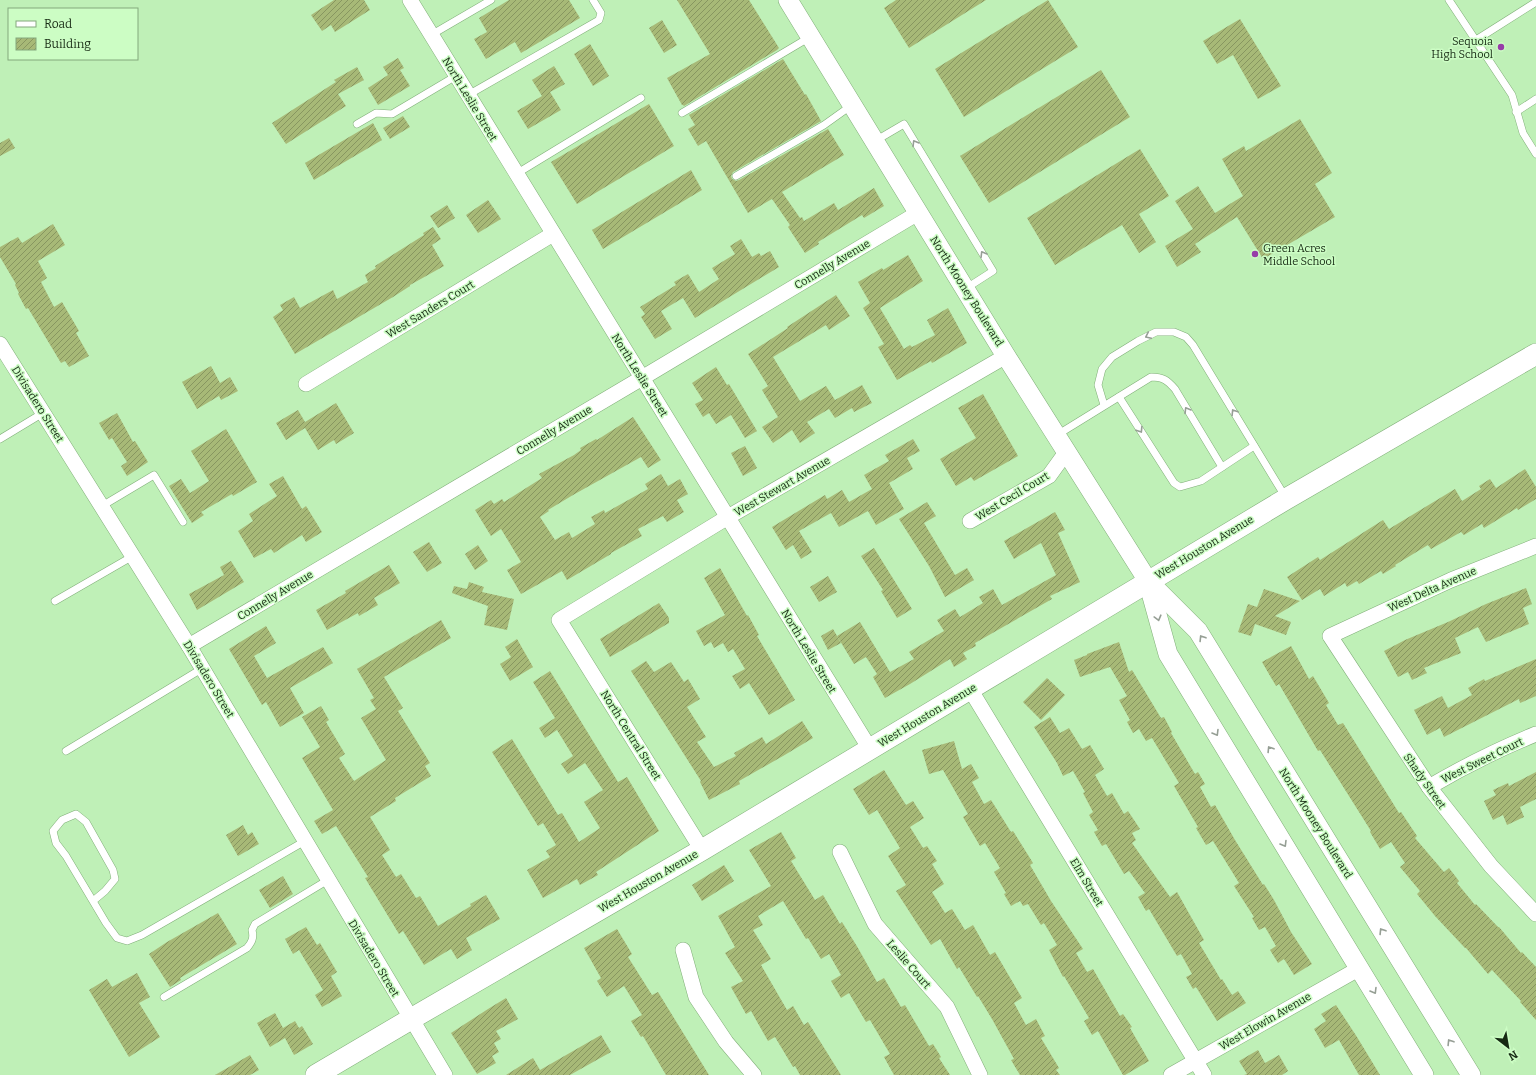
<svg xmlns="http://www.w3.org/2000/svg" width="1536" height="1075" font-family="Bitter,serif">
<defs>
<pattern id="building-hatch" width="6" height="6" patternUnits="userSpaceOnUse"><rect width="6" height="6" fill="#a7b977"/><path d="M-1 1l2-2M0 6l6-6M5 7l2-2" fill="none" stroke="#879660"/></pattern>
</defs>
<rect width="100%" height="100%" fill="#bff0b7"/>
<g fill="url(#building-hatch)">
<path d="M334,0H364L370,10L335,32L331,25L322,31L311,15Z"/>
<path d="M509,0H569L580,18L521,53L515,42L486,59L474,39L487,32L479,18Z"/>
<path d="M677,0H749L779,48L777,50L684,106L683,105H682L667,78L710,54Z"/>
<path d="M896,0H986L909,48L884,8Z"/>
<path d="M1048,0L1078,47L964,117L935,69Z"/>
<path d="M1240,19L1281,86L1258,99L1233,55L1217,64L1203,41Z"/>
<path d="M662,20L677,45L664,53L649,28Z"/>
<path d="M590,44L609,76L593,86L574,54Z"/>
<path d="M398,58L404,68L400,70L410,86L378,105L368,88L388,75L383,67Z"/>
<path d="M783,59L805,95L806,94L821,121L733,172L731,176L732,179L736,181L739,180L828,129L844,155L782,192L800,218L802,217L804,221L834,203L838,210L874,188L884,206L864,218L862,215L818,242L819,244L805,253L788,227L790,225L772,199L748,213L706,141L698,146L688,129L695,125L689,115Z"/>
<path d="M554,66L565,84L550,92L561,110L528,129L517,111L542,96L532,80Z"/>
<path d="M357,67L364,80L338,94L346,106L286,144L272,123L336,82L334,80Z"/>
<path d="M1101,70L1130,117L989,203L960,156Z"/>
<path d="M649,104L674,146L577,204L551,162Z"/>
<path d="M403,116L410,127L390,139L383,128Z"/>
<path d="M1300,119L1332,173L1315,184L1335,217L1263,259L1237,217L1195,244L1201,252L1177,267L1165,246L1193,229L1175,201L1198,186L1215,213L1243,196L1222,159L1244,146L1246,151Z"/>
<path d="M373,123L382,140L314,180L305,163Z"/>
<path d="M9,138L15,148L0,156V143Z"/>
<path d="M1140,149L1169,196L1139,214L1156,242L1139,253L1122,225L1055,265L1027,218Z"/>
<path d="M691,170L702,190L603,249L592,230Z"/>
<path d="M488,200L501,219L478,233L466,215Z"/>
<path d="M447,205L455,218L438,228L430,216Z"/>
<path d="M53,224L65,245L38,261L47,278L41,282L54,307L62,302L79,331L76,333L89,356L69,367L65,361L61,363L28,308L26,309L18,294L19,293L15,285L16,284L0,257V247L18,237L22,243Z"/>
<path d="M433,227L441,239L432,245L444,266L410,285V286L393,297L295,354L273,317L283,310L280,305L294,297L300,308L333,290L337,299L368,282L365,275L376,268L375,266L424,235L423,233Z"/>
<path d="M741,239L752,257L759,253L761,256L770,251L779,267L695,318L683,298L661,311L672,329L655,339L641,317L645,314L640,307L676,285L674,282L688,274L699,292L719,279L712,268L735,254L730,246Z"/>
<path d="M908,255L923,281L880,308L904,349L910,345L912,347L935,335L927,320L948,308L967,343L932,363L931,361L897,380L878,347L884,344L863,308L870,303L858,282L882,268L883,270Z"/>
<path d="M836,295L850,316L829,330L826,325L773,357L800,401L826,386L835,400L862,385L872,403L854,412L852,408L835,418L829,409L807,422L815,433L800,443L792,430L773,443L762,427L778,417L762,390L768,386L748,354L788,328L787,327Z"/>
<path d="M211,366L220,383L230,377L238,391L221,400L219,396L197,409L182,382Z"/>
<path d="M716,367L727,385L729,384L757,431L745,438L731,415L716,424L709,413L703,417L695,404L703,400L692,383Z"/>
<path d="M983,394L1018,456L974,481L971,477L956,486L940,459L976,438L958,408Z"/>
<path d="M336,403L354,433L336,444L334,440L318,450L305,428L286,440L276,423L298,410L305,422Z"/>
<path d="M117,413L133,442L135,441L148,462L127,476L121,466L127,462L112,438L109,440L99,423Z"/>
<path d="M633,417L661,460L648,468L641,457L573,495L548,510L549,511L540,517L555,540L569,532L572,538L595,524L591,517L604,510L605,513L648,489L645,484L661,474L668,486L680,479L688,494L677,500L684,512L667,522L663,516L638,529L642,536L611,553V554L567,580L562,571L521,594L507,570L521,562L501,529L491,536L475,510L491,500L494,504L502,499L504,502L542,478L539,474L574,455L581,450L580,448L596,439L597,440Z"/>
<path d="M226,429L257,482L233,496L232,494L201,512L204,515L192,523L169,486L181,479L190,493L209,481L191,451Z"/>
<path d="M913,439L920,451L907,458L913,469L889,483L904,509L876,525L868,511L839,527L831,513L799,531L812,552L801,559L793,545L786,550L772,527L825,495L827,499L842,490L849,502L872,489L864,475L889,461L885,455Z"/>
<path d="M745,446L757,468L743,476L731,453Z"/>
<path d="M1525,469L1536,487V499L1518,510L1517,508L1484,528L1482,524L1464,535L1461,532L1431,549L1428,545L1395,565L1396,566L1383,574L1381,571L1359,584L1357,581L1347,587L1345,583L1324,596L1320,589L1302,600L1287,577L1318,557L1320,560L1383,520L1389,529L1455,489L1462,501L1481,489L1479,486L1490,479L1496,488Z"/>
<path d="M283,476L302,509L306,506L322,532L306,542L302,535L274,553L271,549L254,558L238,531L253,521L249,514L277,496L269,484Z"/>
<path d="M927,502L936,516L924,523L955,575L967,568L974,580L945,597L929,566L899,519Z"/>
<path d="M1055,512L1065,530L1058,533L1080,582L1050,596L1052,599L975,643L976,646L963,653L967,659L954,667L950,659L910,684L885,698L873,677L877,674L866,657L854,664L837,636L860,622L890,672L914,659L909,652L944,631L937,620L955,609L960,617L983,603L979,597L993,589L1002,605L1056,575L1041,543L1014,559L1004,541Z"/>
<path d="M429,542L442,563L427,572L413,552Z"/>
<path d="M478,545L488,561L475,570L465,554Z"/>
<path d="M874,548L912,609L897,618L881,591L883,590L861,556Z"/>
<path d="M231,561L244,582L197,610L189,594L224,575L220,567Z"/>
<path d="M389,565L400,583L374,598L378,605L359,616L358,613L327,630L316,610L346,593L345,591Z"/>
<path d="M720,568L747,616L748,615L759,635L757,636L795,700L769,715L749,683L740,689L732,676L745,669L733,649L728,652L723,643L714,648L711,642L704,646L696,631L725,615L704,578Z"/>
<path d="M828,576L837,592L819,602L810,587Z"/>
<path d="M469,582L484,587L482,592L514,599L507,630L484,625L488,606L452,593L454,586L467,589Z"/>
<path d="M1526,588L1532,604L1523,608L1529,624L1486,642L1478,627L1455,638L1461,653L1424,668L1427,673L1412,680L1408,672L1398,677L1384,651L1405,640L1448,622L1486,604Z"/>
<path d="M1264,589L1300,601L1275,616L1291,622L1286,635L1255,624L1251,636L1238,632L1248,604L1257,607Z"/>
<path d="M659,603L669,618V623L610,657L600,639Z"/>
<path d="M441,620L451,638L384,677L403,708L398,711L430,763L425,766L431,776L395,798L396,801L370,817L390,850L382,855L396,877L401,874L416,898L420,896L438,926L471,906L470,904L486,895L500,919L466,938L472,950L457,959L451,949L424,965L403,931L399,934L365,878L368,877L336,826L322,834L314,821L333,810L302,758L320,747L302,717L321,706L329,720L326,722L345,754L339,758L354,781L386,760L361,718L376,709L370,700L374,698L357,669Z"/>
<path d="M266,626L276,643L254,656L267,678L323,647L333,663L290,688L304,713L280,727L266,702L262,705L229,649Z"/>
<path d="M833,629L841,643L828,650L821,636Z"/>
<path d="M517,639L533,667L510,681L500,664L511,657L505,647Z"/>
<path d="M1119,642L1129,672L1132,670L1161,718L1164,717L1172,732L1171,733L1195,774L1198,772L1205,784L1200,787L1211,807L1215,805L1235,840L1263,885L1264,884L1274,900L1291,932L1312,964L1294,975L1284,959L1278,963L1270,950L1276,946L1265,927L1259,930L1252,918L1254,917L1234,886L1239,883L1213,841L1206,845L1196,828L1198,827L1174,786L1179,783L1152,738L1146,741L1139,729L1133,733L1127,722L1130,720L1119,700L1127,696L1110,667L1080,677L1074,660L1087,655V654Z"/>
<path d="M1291,646L1309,679L1313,676L1329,703L1326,705L1338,725L1343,723L1399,813L1401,812L1417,836L1415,838L1444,872L1449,868L1459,881L1457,883L1475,905L1476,904L1498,927H1499L1521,953L1522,952L1536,967V1020L1520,1002L1521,1001L1492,970L1488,974L1466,948H1465L1435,916L1417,894L1420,891L1400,867L1405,863L1391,842L1380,849L1370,832L1371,831L1320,750L1318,751L1279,684L1276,686L1262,662Z"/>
<path d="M1536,659V696L1520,703L1519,699L1444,737L1440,728L1427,735L1414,710L1442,696L1448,708L1472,695L1468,688L1484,679L1485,681Z"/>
<path d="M646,661L654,672L671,662L684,682L688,679L700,699L687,707L706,737L697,742L714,767L736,756L734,753L762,737L766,744L802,721L813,738L783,756L739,781L740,784L709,800L700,782L701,781L631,671Z"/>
<path d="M550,671L618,782L627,777L659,831L596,872L598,875L580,885L577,879L543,898L527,870L550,857L546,851L556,845L543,823L538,826L492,752L512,739L558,815L562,813L579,842L600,828L584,802L603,790L585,763L568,774L561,764L573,756L557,730L545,738L539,728L555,718L533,682Z"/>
<path d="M1047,678L1065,695L1041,720L1023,702Z"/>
<path d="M1050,717L1060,733L1069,728L1082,749L1090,745L1104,769L1095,775L1107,796L1112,793L1124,814L1128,811L1140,829L1132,833L1136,840L1132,843L1170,897L1177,892L1204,940L1199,943L1221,980L1222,979L1232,995L1238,991L1246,1003L1217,1021L1196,987L1193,989L1186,977L1192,974L1181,954L1177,956L1149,909L1146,911L1138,897L1145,893L1129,871L1124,874L1106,844L1102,846L1094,832L1098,830L1089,815L1093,812L1083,793L1085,792L1073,771L1063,776L1057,763L1034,727Z"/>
<path d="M954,741L962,769L971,764L979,778L972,782L984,804L991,800L1011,832L1013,831L1033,863L1030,865L1051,901L1083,949L1076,953L1087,972L1093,969L1120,1016L1123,1014L1132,1027L1130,1028L1149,1061L1125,1075H1123L1098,1031L1092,1035L1084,1021L1089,1018L1064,976L1063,977L1049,950L1057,945L1044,923L1041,925L1028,904L1023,906L1020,901L1011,906L1004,894L1006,893L994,872L1000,868L985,843L980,846L963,817L968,814L943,770L929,774L922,750Z"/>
<path d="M884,770L906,805L913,801L924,818L910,827L923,848L927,846L937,861L932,864L944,884L932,892L945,913L952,909L965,930L973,925L990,955L995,952L1022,998L1014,1003L1026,1025L1036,1019L1045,1036L1041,1038L1059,1068L1056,1070L1060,1075H1020L1011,1060L1014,1059L992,1019L978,996L977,997L959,967L957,969L940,939L931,945L896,891L906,885L888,856L900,848L877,810L869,815L853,789Z"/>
<path d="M1536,772V799L1520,807L1524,817L1507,825L1503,815L1493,820L1484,801L1496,795L1493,790L1508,783L1509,786Z"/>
<path d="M243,825L248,835L252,832L259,844L238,856L226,835Z"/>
<path d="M781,832L796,858L791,861L815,900L823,895L840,924L842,922L858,948L877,982L884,978L901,1007L905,1005L929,1046L933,1044L941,1057L939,1058L950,1075H894L884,1057L890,1054L870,1020L866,1022L849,993L841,998L831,981L841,975L829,954L821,959L808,938L806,939L783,901L758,916L763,925L753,930L771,959L761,965L787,1010L793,1006L804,1025L808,1022L841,1075H800L795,1066L793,1067L775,1037L768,1041L751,1011L746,1014L731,987L743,981L725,953L735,947L718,916L771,886L749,850Z"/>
<path d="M724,865L734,881L702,901L692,885Z"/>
<path d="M283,876L293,894L270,908L259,890Z"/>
<path d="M218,913L237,944L180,978L181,980L170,987L149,954L167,942Z"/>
<path d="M306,927L317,945L320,943L337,972L331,976L342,996L322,1007L315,995L323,990L299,950L293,954L285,939Z"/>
<path d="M617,929L632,954L628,957L652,995L658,992L709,1075H666L643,1036L641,1037L631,1021L642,1015L624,986L607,997L597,981L601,978L584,948Z"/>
<path d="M137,973L150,997L139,1003L160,1037L129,1057L89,990L107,979L112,987Z"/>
<path d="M506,998L518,1019L496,1031L501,1039L494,1043L499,1052L492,1056L496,1063L477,1074L451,1033L488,1009Z"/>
<path d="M1336,1005L1357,1037L1380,1075H1359L1339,1040L1325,1048L1314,1029L1326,1021L1321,1014Z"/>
<path d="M275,1013L283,1028L295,1021L299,1028L302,1026L313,1044L294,1055L285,1038L270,1047L257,1023Z"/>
<path d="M601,1035L611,1052L570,1075H506L533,1058L540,1070Z"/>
<path d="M1258,1050L1265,1063L1279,1055L1288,1071L1282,1075H1244L1247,1074L1239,1061Z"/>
<path d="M250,1055L259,1070L250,1075H215Z"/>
</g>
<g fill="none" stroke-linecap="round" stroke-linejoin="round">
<defs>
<g id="service">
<path d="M1449,0L1512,95L1523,133L1536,154"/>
<path d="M431,35L491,0"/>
<path d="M1476,40L1536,2"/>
<path d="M468,95L599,20L601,13L593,0"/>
<path d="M1516,112L1536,99"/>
<path d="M682,113L810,37"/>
<path d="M357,124L376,113L392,114L456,76"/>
<path d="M875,141L904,124L993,271L965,289"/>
<path d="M516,174L641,98"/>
<path d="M736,176L824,125L852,105"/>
<path d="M1119,397L1174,483L1180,487L1201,481L1254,446"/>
<path d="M1104,405L1098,385L1102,369L1112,357L1138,341L1156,332H1174L1186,337L1193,345L1286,498"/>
<path d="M1057,435L1151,377C1163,377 1167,380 1175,389L1222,467"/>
<path d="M0,439L43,413"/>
<path d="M102,506L154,475L183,522"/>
<path d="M55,601L133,556"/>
<path d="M66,751L203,668"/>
<path d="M93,901L105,891L115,879L113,870L86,822L76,814L62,820L53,831L56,843L66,856L106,923L117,938L127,941L142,935L305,841"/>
<path d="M164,997L247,948C252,942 254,938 252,930L255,924L328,880"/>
</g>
<g id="minor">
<path d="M410,0L870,749"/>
<path d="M0,344L189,646L445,1075"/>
<path d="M306,384L553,234"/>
<path d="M970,521L1049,476L1067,451"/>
<path d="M1536,546L1451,580L1330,636L1429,787L1491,866L1536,914"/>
<path d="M189,646L642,378L918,213"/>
<path d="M970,689L1204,1075"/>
<path d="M1429,787C1463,767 1499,749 1536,734"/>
<path d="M702,850L559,620L728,517L1006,356"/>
<path d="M840,852L875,924L947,1007L980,1075"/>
<path d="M683,950L696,997L726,1042L754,1075"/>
<path d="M1171,1075L1360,968"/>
</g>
<g id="tertiary">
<path d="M788,0L1006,356L1148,581L1198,631L1471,1075"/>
<path d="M1148,582L1168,654L1424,1075"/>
</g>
<path id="secondary" d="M316,1075L411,1019L702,850L1286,499L1536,354"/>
</defs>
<use href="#service" stroke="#81af79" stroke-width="8"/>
<use href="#minor" stroke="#81af79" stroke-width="16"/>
<use href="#tertiary" stroke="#81af79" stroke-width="20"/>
<use href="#secondary" stroke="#81af79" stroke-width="22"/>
<use href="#service" stroke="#fff" stroke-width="7"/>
<use href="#minor" stroke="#fff" stroke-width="15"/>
<use href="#tertiary" stroke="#fff" stroke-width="19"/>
<use href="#secondary" stroke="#fff" stroke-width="21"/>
</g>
<defs><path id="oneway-chevron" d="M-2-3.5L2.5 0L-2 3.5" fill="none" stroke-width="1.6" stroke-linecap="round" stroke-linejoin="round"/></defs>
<g stroke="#969f95">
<use href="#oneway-chevron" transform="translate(915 143) rotate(-121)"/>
<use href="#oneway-chevron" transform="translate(983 254) rotate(-121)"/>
<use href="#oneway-chevron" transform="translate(1148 336) rotate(155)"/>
<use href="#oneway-chevron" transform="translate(1187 410) rotate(-121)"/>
<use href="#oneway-chevron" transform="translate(1234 412) rotate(-122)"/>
<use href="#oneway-chevron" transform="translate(1140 430) rotate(58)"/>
<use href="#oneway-chevron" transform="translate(1158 618) rotate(75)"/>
<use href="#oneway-chevron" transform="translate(1202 638) rotate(-122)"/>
<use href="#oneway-chevron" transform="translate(1216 733) rotate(59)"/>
<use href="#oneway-chevron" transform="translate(1270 749) rotate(-122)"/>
<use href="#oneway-chevron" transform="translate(1284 844) rotate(59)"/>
<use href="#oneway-chevron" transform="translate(1382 931) rotate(-122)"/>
<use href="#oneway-chevron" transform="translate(1374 991) rotate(59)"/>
<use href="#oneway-chevron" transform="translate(1450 1042) rotate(-122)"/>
</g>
<g fill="#973da8" stroke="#ccfdc4" stroke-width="1.5">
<circle cx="1501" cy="47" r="4"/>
<circle cx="1255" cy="254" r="4"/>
</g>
<g text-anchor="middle" stroke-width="3" stroke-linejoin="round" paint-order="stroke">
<g font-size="11" fill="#162913" stroke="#ccfdc4" text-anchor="end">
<text x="1493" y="45">Sequoia<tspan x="1493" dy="13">High School</tspan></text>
<text x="1263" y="252" text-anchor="start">Green Acres<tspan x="1263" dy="13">Middle School</tspan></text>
</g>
<g font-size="11" fill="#162913" stroke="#ccfdc4">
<text transform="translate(470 99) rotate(59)" y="4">North Leslie Street</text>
<text transform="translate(832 264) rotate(-31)" y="4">Connelly Avenue</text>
<text transform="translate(967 291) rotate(58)" y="4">North Mooney Boulevard</text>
<text transform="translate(430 309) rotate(-31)" y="4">West Sanders Court</text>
<text transform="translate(640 375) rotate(58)" y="4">North Leslie Street</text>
<text transform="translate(38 404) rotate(58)" y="4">Divisadero Street</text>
<text transform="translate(554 430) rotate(-31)" y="4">Connelly Avenue</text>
<text transform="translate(782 486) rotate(-30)" y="4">West Stewart Avenue</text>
<text transform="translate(1012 496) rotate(-31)" y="4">West Cecil Court</text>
<text transform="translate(1204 547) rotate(-31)" y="4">West Houston Avenue</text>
<text transform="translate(1432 589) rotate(-24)" y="4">West Delta Avenue</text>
<text transform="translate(275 595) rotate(-31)" y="4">Connelly Avenue</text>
<text transform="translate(809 651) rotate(59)" y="4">North Leslie Street</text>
<text transform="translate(209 679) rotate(59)" y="4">Divisadero Street</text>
<text transform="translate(927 715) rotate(-31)" y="4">West Houston Avenue</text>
<text transform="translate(631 735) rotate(58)" y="4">North Central Street</text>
<text transform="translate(1482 760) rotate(-26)" y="4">West Sweet Court</text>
<text transform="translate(1425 781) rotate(55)" y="4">Shady Street</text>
<text transform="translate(1316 823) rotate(58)" y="4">North Mooney Boulevard</text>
<text transform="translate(648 881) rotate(-30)" y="4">West Houston Avenue</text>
<text transform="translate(1087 882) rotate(59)" y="4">Elm Street</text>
<text transform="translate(374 958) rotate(59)" y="4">Divisadero Street</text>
<text transform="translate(909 964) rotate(49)" y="4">Leslie Court</text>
<text transform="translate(1265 1021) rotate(-30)" y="4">West Elowin Avenue</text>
</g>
</g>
<rect x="8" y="8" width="130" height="52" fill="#ccfdc4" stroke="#83a87d"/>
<rect x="16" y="21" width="20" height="6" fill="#ffffff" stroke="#83a87d"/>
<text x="44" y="28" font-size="12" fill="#162913">Road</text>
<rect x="16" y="38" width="20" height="12" fill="url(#building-hatch)" stroke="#83a87d"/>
<text x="44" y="48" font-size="12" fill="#162913">Building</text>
<g transform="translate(1508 1047) rotate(149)" stroke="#ccfdc4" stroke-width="3" paint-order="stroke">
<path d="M0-3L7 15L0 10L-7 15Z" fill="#162913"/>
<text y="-6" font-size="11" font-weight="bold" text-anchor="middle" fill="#162913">N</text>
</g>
</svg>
